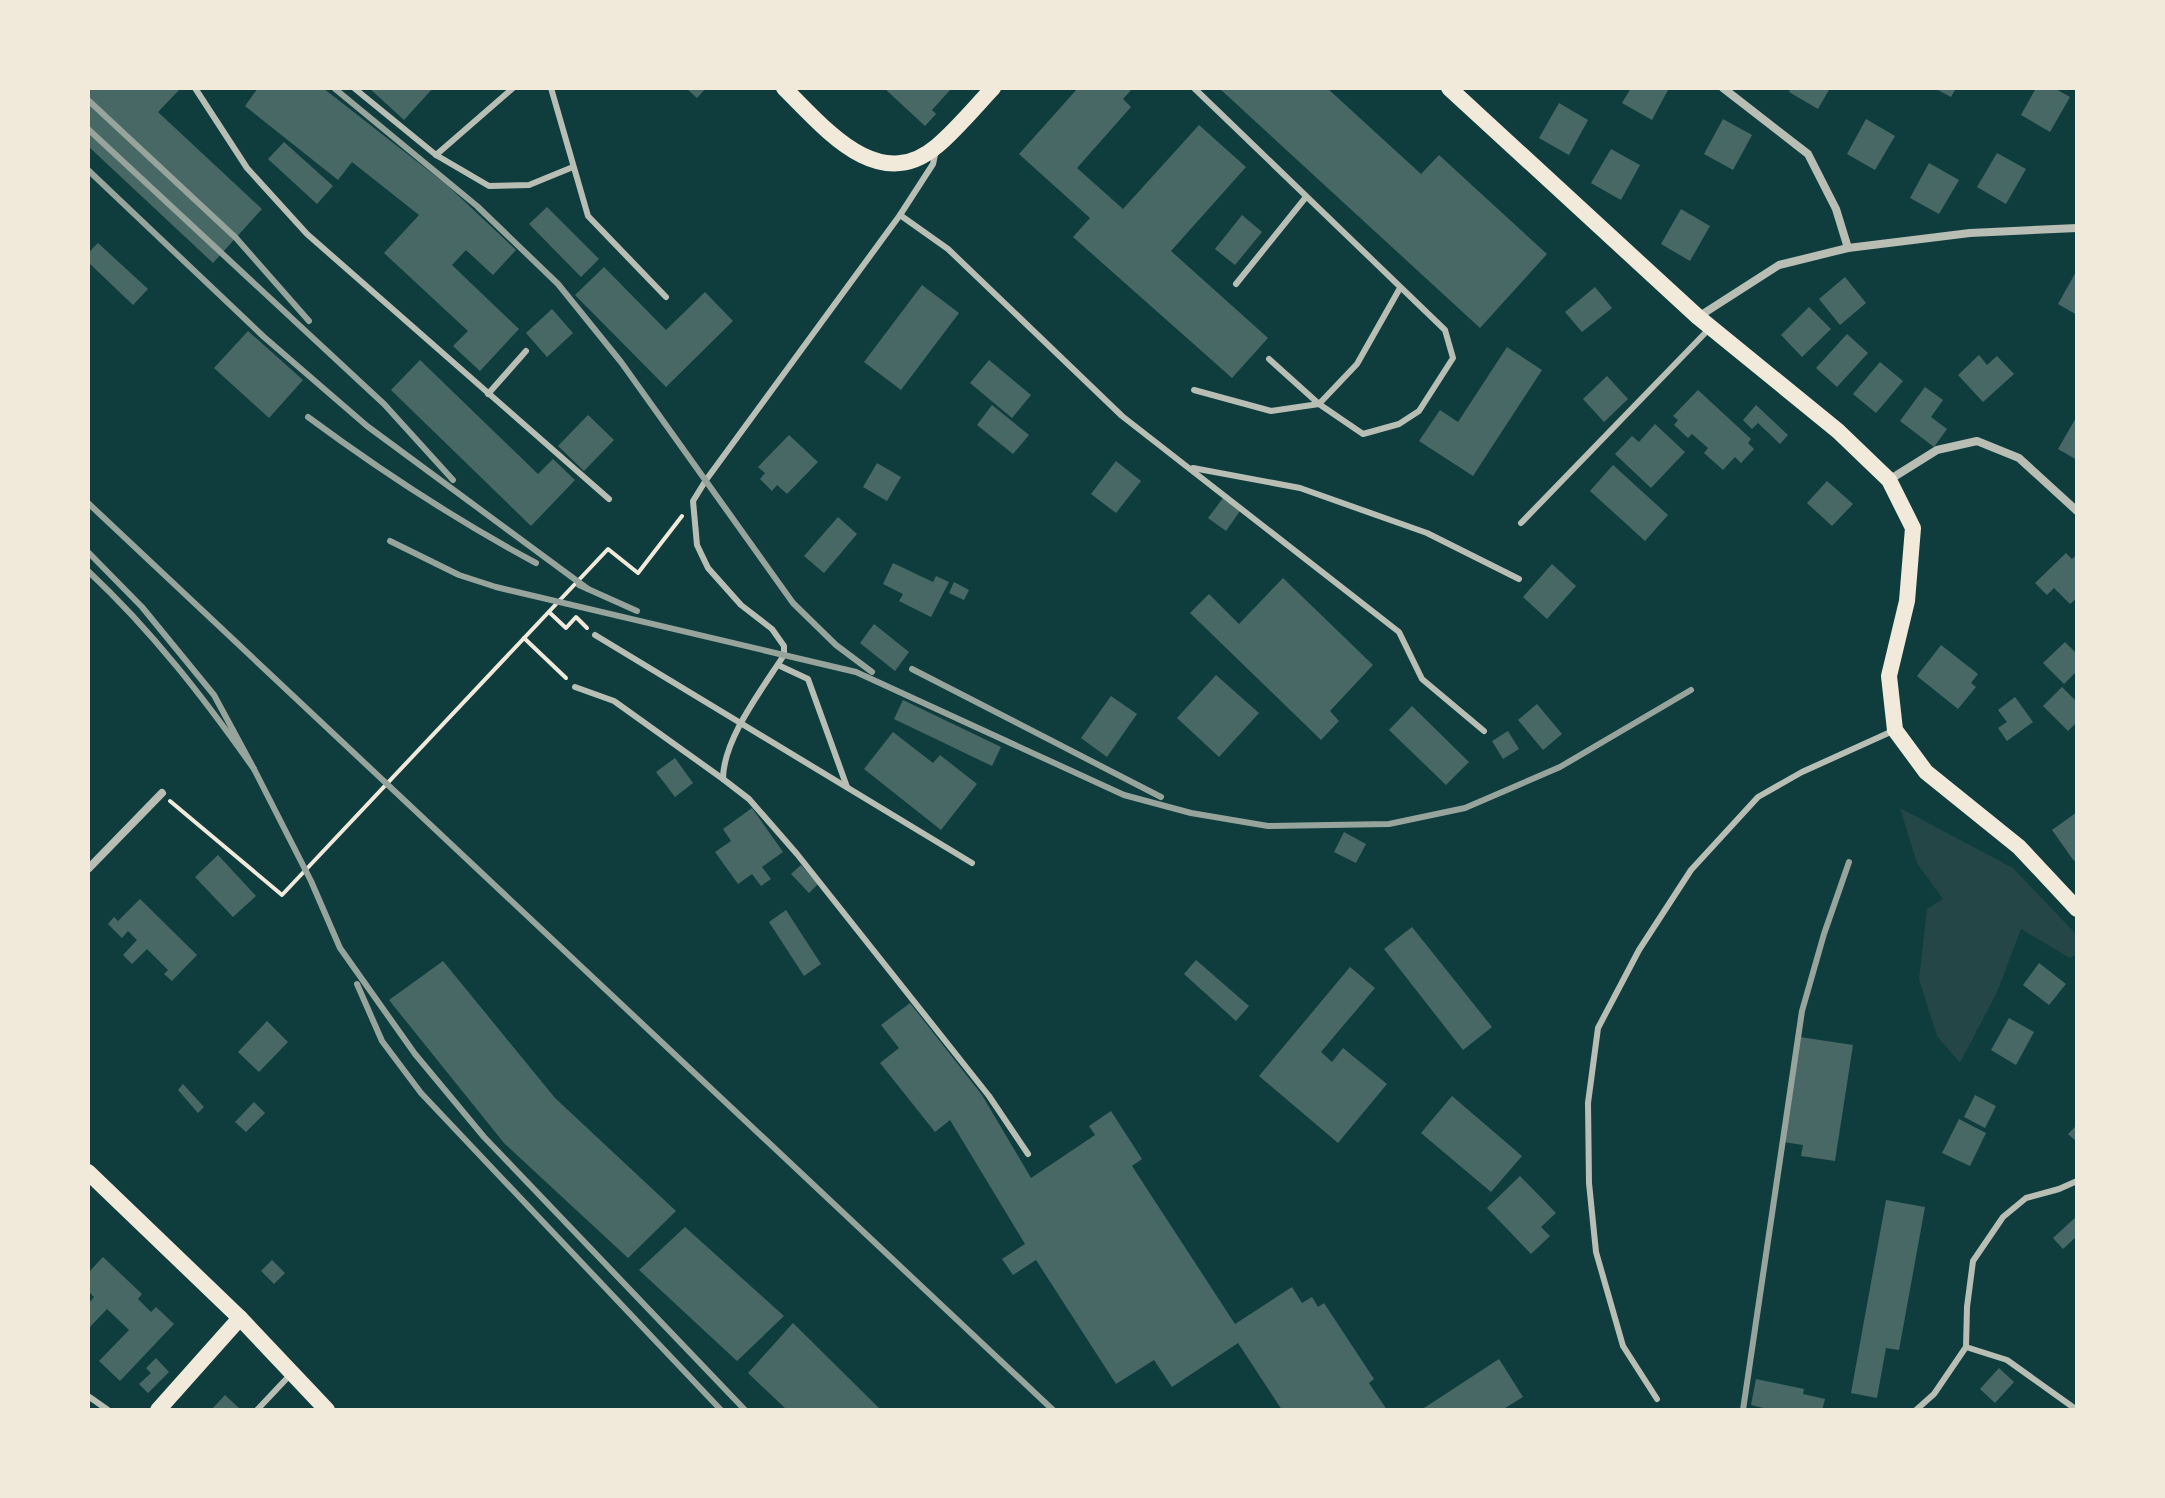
<svg xmlns="http://www.w3.org/2000/svg" width="2165" height="1498" font-family="'Exo 2',sans-serif">
<rect width="100%" height="100%" fill="#0f3d3e"/>
<path fill="#244646" d="M1900,808L2013,868L2077,935V954L2070,958L2021,929L1997,992L1960,1063L1937,1036L1919,979L1927,909L1943,899L1917,863Z"/>
<g fill="#486865">
<path d="M88,88L179,90L158,112L262,209L213,263L88,146Z"/>
<path d="M258,88H323L447,185L516,250L493,275L466,250L452,265L519,329L480,371L453,346L468,331L384,253L419,215L352,162L338,180L245,106Z"/>
<path d="M369,88H433L404,120Z"/>
<path d="M686,88H706L697,98Z"/>
<path d="M884,88H949L950,90L932,110L936,114L925,126Z"/>
<path d="M1078,88H1133L1123,99L1131,107L1077,168L1123,209L1199,125L1246,167L1171,251L1268,338L1232,378L1073,237L1090,218L1019,154Z"/>
<path d="M1219,88H1327L1421,174L1439,155L1547,254L1480,328Z"/>
<path d="M1631,88H1669L1652,120L1622,103Z"/>
<path d="M1791,88H1830L1818,109L1789,92Z"/>
<path d="M1934,88H1956L1951,97Z"/>
<path d="M2036,88H2054L2070,97L2050,132L2021,115Z"/>
<path d="M1559,103L1588,120L1569,155L1539,138Z"/>
<path d="M1723,119L1752,135L1733,170L1704,154Z"/>
<path d="M1866,119L1895,136L1875,170L1847,154Z"/>
<path d="M284,142L333,186L317,204L268,159Z"/>
<path d="M1611,149L1640,165L1621,200L1591,183Z"/>
<path d="M1997,153L2026,169L2006,204L1977,187Z"/>
<path d="M1929,163L1959,180L1939,214L1910,198Z"/>
<path d="M547,207L599,259L581,277L529,224Z"/>
<path d="M1681,209L1710,226L1690,261L1661,244Z"/>
<path d="M1242,215L1262,232L1235,265L1215,249Z"/>
<path d="M98,243L148,289L133,305L88,262V253Z"/>
<path d="M604,267L666,330L705,292L733,321L666,387L575,295Z"/>
<path d="M2077,270V315L2058,304Z"/>
<path d="M1845,277L1866,303L1840,325L1819,299Z"/>
<path d="M922,285L959,313L901,390L864,362Z"/>
<path d="M1595,287L1612,308L1582,332L1565,312Z"/>
<path d="M1809,307L1831,329L1802,357L1781,335Z"/>
<path d="M552,309L573,333L547,357L526,333Z"/>
<path d="M248,331L303,380L269,418L214,368Z"/>
<path d="M1847,334L1868,353L1837,387L1816,368Z"/>
<path d="M1507,347L1542,370L1473,476L1419,441L1440,410L1458,422Z"/>
<path d="M1979,355L1987,365L1997,356L2014,374L1983,402L1958,375Z"/>
<path d="M420,360L538,474L553,459L575,480L531,526L391,390Z"/>
<path d="M989,360L1031,395L1012,418L970,383Z"/>
<path d="M1880,362L1903,381L1876,413L1853,394Z"/>
<path d="M1607,376L1628,399L1604,422L1583,399Z"/>
<path d="M1925,387L1943,400L1931,417L1947,429L1934,447L1900,421Z"/>
<path d="M1698,390L1751,439L1748,443L1754,449L1741,463L1735,457L1723,470L1704,453L1708,448L1692,434L1688,438L1674,425L1678,420L1673,416Z"/>
<path d="M992,405L1029,435L1013,454L977,425Z"/>
<path d="M1756,405L1788,435L1780,444L1758,423L1752,429L1743,420Z"/>
<path d="M588,415L614,440L584,471L558,446Z"/>
<path d="M2077,416V460L2058,449Z"/>
<path d="M1655,424L1685,452L1651,488L1615,454L1632,436L1639,442Z"/>
<path d="M789,435L818,462L787,494L777,485L772,491L760,479L765,473L758,467Z"/>
<path d="M1116,461L1141,481L1116,513L1091,494Z"/>
<path d="M877,463L901,477L887,501L863,487Z"/>
<path d="M1613,465L1668,515L1645,541L1590,491Z"/>
<path d="M1827,481L1853,504L1832,526L1807,503Z"/>
<path d="M1223,498L1240,511L1226,531L1208,518Z"/>
<path d="M838,517L857,534L824,573L804,556Z"/>
<path d="M2066,553L2072,559L2077,554V598L2070,604L2054,588L2047,595L2035,583Z"/>
<path d="M893,563L933,582L936,576L949,582L931,617L899,601L903,594L883,584Z"/>
<path d="M1552,564L1576,586L1547,619L1523,597Z"/>
<path d="M1283,578L1373,665L1330,711L1339,721L1321,740L1190,613L1209,594L1239,624Z"/>
<path d="M954,582L969,590L964,600L949,593Z"/>
<path d="M874,624L909,652L895,671L860,643Z"/>
<path d="M2065,642L2077,654V671L2064,684L2043,663Z"/>
<path d="M1941,645L1978,674L1971,683L1976,687L1958,709L1917,676Z"/>
<path d="M1216,675L1259,713L1219,757L1177,718Z"/>
<path d="M2062,687L2077,702V722L2068,731L2043,706Z"/>
<path d="M1111,696L1137,714L1107,757L1081,738Z"/>
<path d="M2015,697L2033,722L2007,741L1998,728L2007,722L1998,710Z"/>
<path d="M903,700L1001,747L992,766L894,719Z"/>
<path d="M1537,704L1562,734L1543,750L1518,720Z"/>
<path d="M1412,706L1469,762L1446,785L1389,730Z"/>
<path d="M1508,731L1519,749L1503,759L1492,741Z"/>
<path d="M893,732L933,763L940,755L977,784L941,830L864,769Z"/>
<path d="M675,758L693,783L675,797L656,772Z"/>
<path d="M752,808L783,852L762,867L771,879L761,886L752,874L738,884L715,852L731,841L723,829Z"/>
<path d="M2077,812V859L2074,861L2052,830Z"/>
<path d="M1344,832L1366,844L1356,863L1334,852Z"/>
<path d="M218,855L256,896L233,917L195,877Z"/>
<path d="M801,865L818,884L809,893L791,874Z"/>
<path d="M140,899L197,955L172,981L164,974L168,970L147,949L132,964L123,955L137,940L128,931L122,938L108,924L114,917L118,921Z"/>
<path d="M786,910L821,964L804,976L769,922Z"/>
<path d="M1412,927L1492,1027L1463,1050L1384,949Z"/>
<path d="M1196,960L1249,1006L1236,1021L1184,974Z"/>
<path d="M443,961L555,1098L676,1211L628,1258L504,1143L389,1000Z"/>
<path d="M2039,963L2066,984L2049,1005L2023,985Z"/>
<path d="M1350,967L1375,988L1321,1052L1332,1062L1343,1048L1387,1084L1338,1143L1259,1076Z"/>
<path d="M910,1003L982,1095L1031,1178L1095,1135L1089,1126L1111,1111L1142,1159L1132,1166L1235,1324L1292,1287L1302,1303L1312,1297L1318,1307L1324,1303L1374,1379L1369,1383L1387,1410H1282L1238,1343L1172,1387L1154,1360L1116,1384L1036,1260L1013,1275L1002,1259L1025,1244L950,1120L935,1132L880,1063L899,1048L881,1025Z"/>
<path d="M2009,1018L2034,1032L2016,1065L1991,1050Z"/>
<path d="M267,1021L288,1042L259,1072L238,1052Z"/>
<path d="M1800,1037L1853,1045L1835,1161L1801,1156L1803,1145L1783,1142Z"/>
<path d="M183,1084L204,1107L198,1113L178,1090Z"/>
<path d="M1975,1095L1996,1106L1985,1128L1964,1117Z"/>
<path d="M1452,1096L1522,1156L1491,1192L1421,1133Z"/>
<path d="M254,1102L265,1113L246,1132L235,1122Z"/>
<path d="M1959,1119L1986,1133L1970,1166L1942,1153Z"/>
<path d="M2077,1125V1142L2068,1134Z"/>
<path d="M1520,1176L1556,1213L1541,1227L1550,1236L1531,1254L1487,1208Z"/>
<path d="M1886,1200L1925,1207L1899,1350L1886,1348L1877,1398L1851,1393Z"/>
<path d="M2077,1216V1236L2063,1249L2053,1238Z"/>
<path d="M685,1227L784,1316L737,1361L639,1270Z"/>
<path d="M103,1257L142,1294L138,1299L151,1312L156,1307L174,1324L120,1381L99,1361L129,1330L107,1309L88,1329V1304L94,1297L88,1291V1273Z"/>
<path d="M272,1260L285,1273L274,1284L261,1271Z"/>
<path d="M793,1323L881,1410H787L748,1373Z"/>
<path d="M156,1358L169,1372L148,1393L139,1384L151,1373L146,1368Z"/>
<path d="M1499,1359L1523,1397L1502,1410H1421Z"/>
<path d="M1999,1368L2014,1382L1995,1403L1980,1389Z"/>
<path d="M1756,1379L1804,1389L1803,1394L1825,1399L1822,1410H1772L1751,1405Z"/>
<path d="M225,1395L241,1410H211Z"/>
</g>
<g fill="none" stroke-linecap="round" stroke-linejoin="round">
<g stroke="#f1e9da" stroke-width="4">
<path d="M549,612L566,628L576,617L587,628"/>
<path d="M524,638L566,678"/>
<path d="M170,801L282,895L608,549L638,573L682,516"/>
</g>
<g stroke="#b8beb3" stroke-width="6">
<path d="M195,88L247,168L307,234L609,499"/>
<path d="M354,88L436,155L489,186L529,185L573,167"/>
<path d="M551,88L588,216L666,297"/>
<path d="M1194,88L1445,330L1453,358L1419,411L1399,424L1363,434L1319,404L1269,359"/>
<path d="M936,150L933,164L900,215L948,249L1122,416L1399,632L1422,679L1484,731"/>
<path d="M436,155L513,88"/>
<path d="M900,215L706,480L693,501L697,545L708,568L741,605L772,629L784,646V655C763,688 723,739 723,779L749,799L797,854L989,1096L1028,1154"/>
<path d="M1236,284L1306,197"/>
<path d="M1194,390L1271,411L1319,404L1357,364L1400,288"/>
<path d="M488,394L526,351"/>
<path d="M1193,468L1300,488L1427,533L1519,579"/>
<path d="M1521,523L1710,328"/>
<path d="M595,635L972,863"/>
<path d="M778,665L808,679L847,787"/>
<path d="M575,687L614,701L723,779"/>
<path d="M1966,1347L2007,1360L2077,1410"/>
<path d="M88,1396L108,1410"/>
<path d="M1657,1399L1623,1346L1596,1252L1589,1183L1588,1103L1598,1028L1639,950L1691,870L1758,797L1802,772L1895,730"/>
<path d="M257,1410L290,1375"/>
<path d="M1916,1410L1934,1394L1966,1347L1967,1307L1973,1261L2003,1217L2026,1198L2059,1189L2077,1181"/>
</g>
<g stroke="#b8beb3" stroke-width="8">
<path d="M1723,88L1808,154L1836,209L1848,248"/>
<path d="M1698,317L1779,265L1848,248L1970,233L2077,228"/>
<path d="M1889,480L1937,450L1977,441L2019,458L2077,511"/>
<path d="M88,869L162,793"/>
</g>
<g stroke="#f1e9da" stroke-width="16">
<path d="M784,88C824,127 878,196 937,146C957,129 975,107 993,88"/>
<path d="M1449,88L1698,317L1838,431L1889,480L1913,528L1907,601L1889,676L1895,730L1926,772L2019,847L2077,909"/>
<path d="M88,1172L240,1318L327,1410"/>
<path d="M158,1410L240,1318"/>
</g>
<g stroke="#97a49c" stroke-width="6">
<path d="M334,88L477,206L558,284L621,362L793,603L836,645L872,672"/>
<path d="M88,100L236,238L309,321"/>
<path d="M88,129L384,404L453,480"/>
<path d="M88,170L264,337L367,426L588,589"/>
<path d="M308,417C381,471 456,520 536,563"/>
<path d="M88,503L1053,1410"/>
<path d="M390,541L459,575L496,587L856,672L1124,795L1191,813L1268,826L1389,824L1465,808L1560,767L1691,690"/>
<path d="M88,552L142,607L214,695L254,769C204,698 152,631 88,571"/>
<path d="M579,585L637,611"/>
<path d="M912,669L1161,797"/>
<path d="M254,769L311,881L340,948L415,1054L484,1137L745,1410"/>
<path d="M357,984L382,1041L421,1093L721,1410"/>
<path d="M1743,1410L1802,1011L1824,934L1849,862"/>
</g>
</g>
<rect width="2165" height="1498" fill="none" stroke="#f1e9da" stroke-width="180"/>
</svg>
